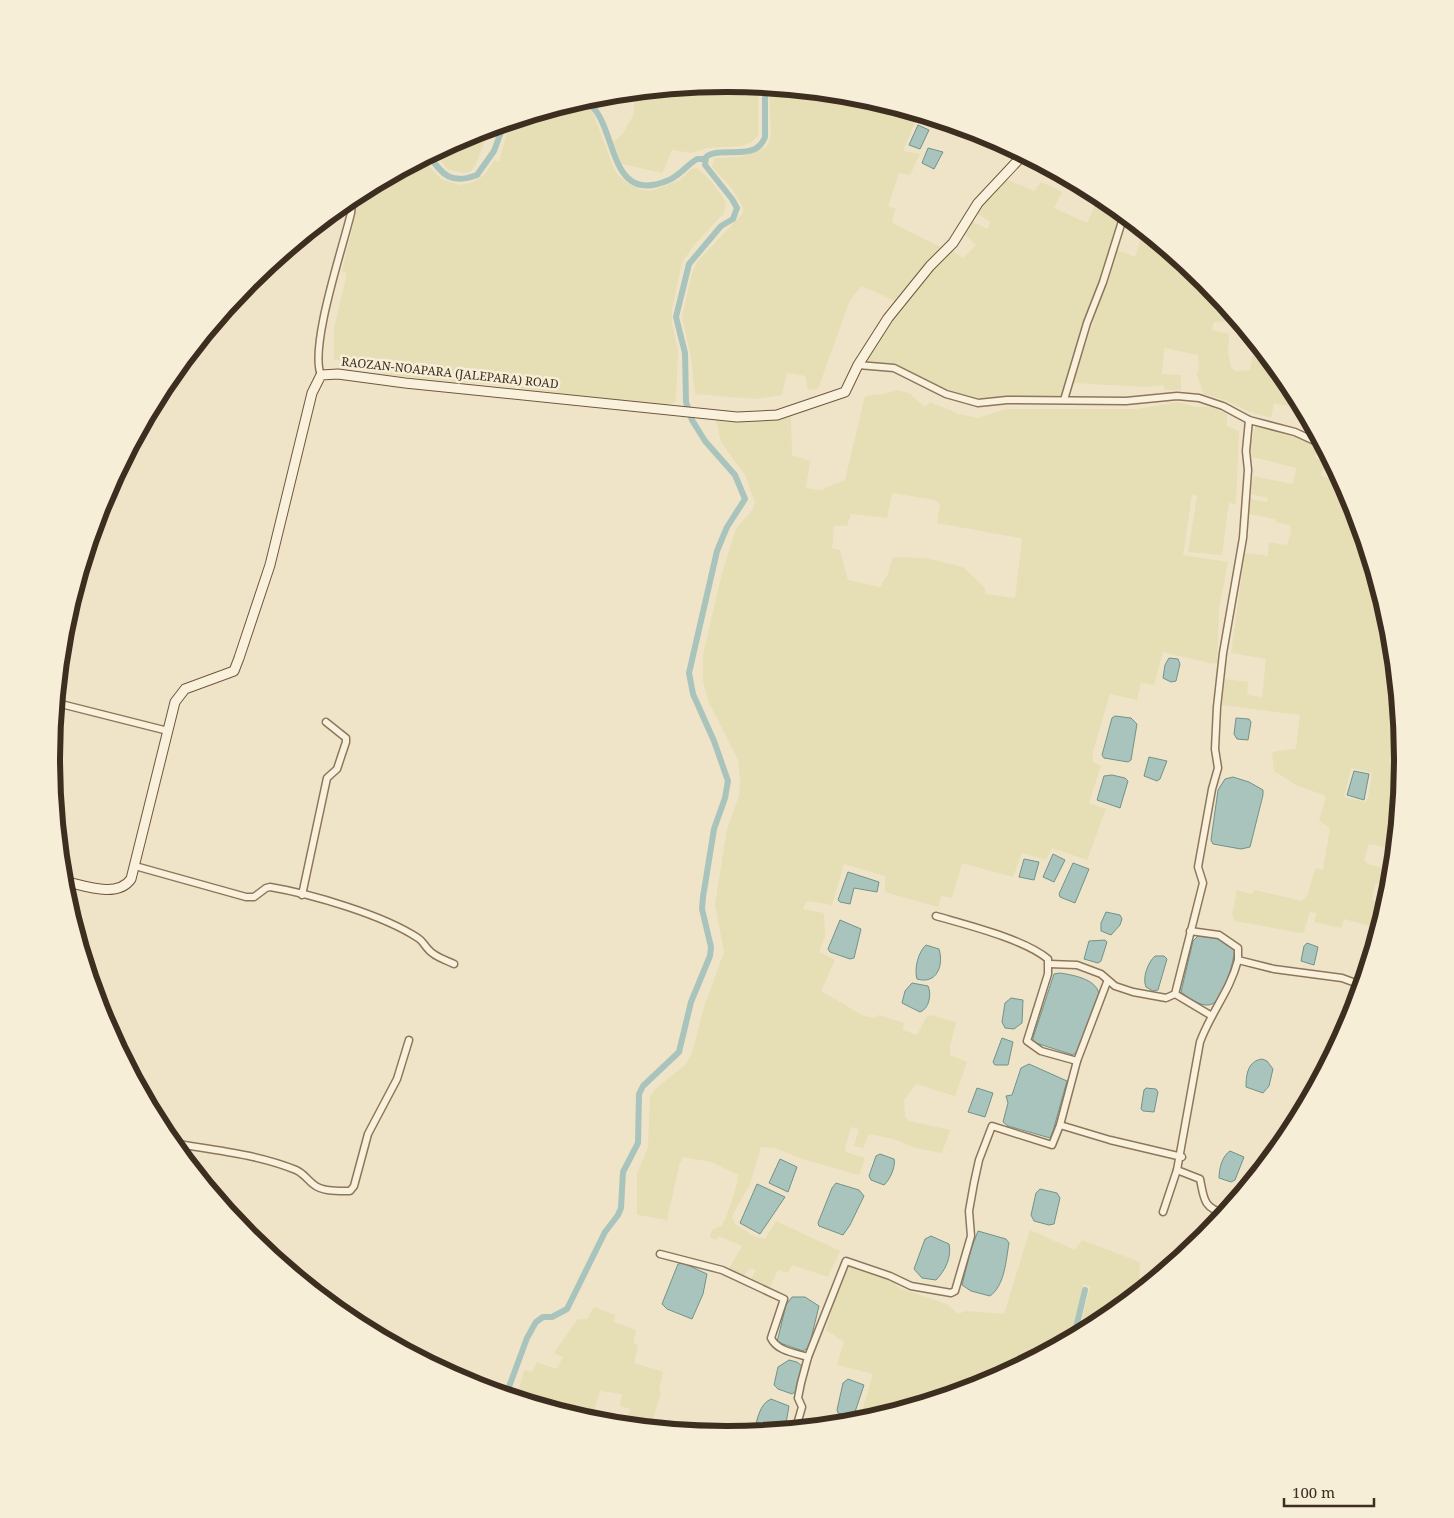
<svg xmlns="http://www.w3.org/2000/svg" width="1454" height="1518" font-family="'Noto Serif',serif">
<rect width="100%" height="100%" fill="#f0e4c8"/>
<g fill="#e6deb5" fill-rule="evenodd">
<path d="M727,83L758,86V136L751,142L742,146L707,148L692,153L672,150L662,173L622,164L613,142L622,135L633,116L636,95L625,93Z"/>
<path d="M769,87L859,96L922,116L920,121L916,120L903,151L920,154L910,175L899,173L888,206L896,209L892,219L894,224L941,247L897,302L862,286L850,300L818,389L808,390L805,376L787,373L782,395L755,399L695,394L691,357L682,317L691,276L697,262L743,213V207L733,190L712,167L714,158L740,157L765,148L768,144L771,135Z"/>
<path d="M574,103L584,104L593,113L613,166L617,174L627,183L639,189L651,191L680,180L691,169L697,168L712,182L726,202L724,213L695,244L682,262L672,309V323L678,351L676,401L669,405L642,403L486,384L388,375L334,359V328L347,273L342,271L356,214L357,194L423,159L441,179L460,185L474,182L485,174L495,160L499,162L510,122Z"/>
<path d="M485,130L487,135L476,164L470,172L463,173L447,169L435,152L469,135Z"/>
<path d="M1006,179L1034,191L1041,182L1062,192L1054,208L1087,223L1099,196L1110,203L1107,213L1119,218L1063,396L974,398L932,384L895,364L867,363L868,356L891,323L925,277L951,250L963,258L976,245L964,234L971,221L987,229L991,222L976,213L980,205Z"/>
<path d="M1127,217L1205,281L1234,316L1232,321L1214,322L1212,330L1229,334L1228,351L1231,368L1236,371L1250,370L1255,342L1270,360L1267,371L1282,376L1280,388L1293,392L1288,406L1274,403L1271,418L1248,411L1225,400L1204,394L1196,373L1199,370L1198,355L1164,348L1162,374L1181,375V390H1164V385L1144,387L1073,383L1106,284L1115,249L1135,257L1142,236L1123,228Z"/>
<path d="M897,390L909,393L925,407L930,402L959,414L978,418L1005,409H1137L1178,402L1196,407H1211L1227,414V426L1239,431L1236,504L1229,503L1222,555L1188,552L1197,496L1192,495L1183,555L1228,562L1219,609L1217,662L1214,664L1163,652L1154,685L1141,683L1137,700L1110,694L1093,751V762L1101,766L1089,803L1106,809L1087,860L1052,848L1046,860L1022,853L1013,877L962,863L952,898L941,896L938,907L885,892V876L844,864L832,905L807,901L803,909L824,913L825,937L819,952L835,960L821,991L864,1016L874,1018L879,1015L904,1023L903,1030L917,1035L926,1017L930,1015L956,1022L950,1047V1055L967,1062L955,1096L916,1084L904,1100L905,1117L910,1121L950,1130L942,1153L915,1148L894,1139L869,1134L863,1148L854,1146L859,1129L851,1127L845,1149L846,1152L865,1158L859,1175L802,1159L775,1148L761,1147L750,1184L732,1216L735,1224L755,1237L765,1239L776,1221L840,1251L828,1277L792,1265L788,1273L778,1270L769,1289L751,1280L756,1270L750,1268L743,1277L728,1270L742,1246L719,1236L716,1240L710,1237L712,1230L721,1226L726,1218L737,1184L738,1175L711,1162L683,1157L679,1166L667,1220L637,1215V1174L648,1147L650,1097L654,1090L685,1065L692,1053L704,1007L724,952L715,904L727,829L739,796L740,781L738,760L708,701L703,681V655L722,573L736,529L753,509L755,502L745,475L721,442L716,420L717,418L751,422L791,414L792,455L810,461L806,488L820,490L845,480L865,396L884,394ZM892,493L935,500L940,504L937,523L1020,538L1022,540L1015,598L985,594V588L963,567L926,558L893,557L887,576L880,587L848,580L840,550L832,548L834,526H847L851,514L887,518Z"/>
<path d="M1256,424L1306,440L1319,447L1315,457L1326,463L1321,476L1341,481L1348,498L1351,501L1390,627L1403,759L1394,849L1369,844L1364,860L1367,864L1392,870L1390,886L1375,884L1372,900L1386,905L1378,928L1344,919L1341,928L1314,922L1316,913L1310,912L1304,932L1300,933L1235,921L1232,915L1237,890L1252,894L1255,890L1302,901L1308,894L1315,868L1323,870L1330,828L1319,821L1326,796L1296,785L1274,771L1272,752L1296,749L1300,715L1222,705L1225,679L1248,682L1247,695L1262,697L1266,659L1231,653L1245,553L1268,556L1269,542L1287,545L1291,532L1290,525L1275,522V519L1249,514L1250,499L1267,502L1268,498L1251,494L1253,476L1292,484L1297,468L1252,457L1250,446ZM1351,768L1372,773L1368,798L1365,802L1344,797Z"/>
<path d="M1030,1230L1075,1250L1082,1240L1140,1262L1139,1281L1147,1284L1102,1321L1078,1334L1090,1287L1084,1284L1070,1338L985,1383L859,1422L873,1374L837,1365L844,1342L826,1330L842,1274L847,1267L852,1266L882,1276L896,1284L897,1287L947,1304L958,1314L966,1311L1004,1314Z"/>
<path d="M594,1307L615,1315L614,1322L636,1330L633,1343L638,1345L634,1363L663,1372L659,1390L661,1393L650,1427L628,1425L630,1409L620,1406L622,1394L600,1391L593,1414L579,1417L519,1399L518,1393L524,1370L532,1372L537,1362L557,1369L563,1357L554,1353L578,1319H587Z"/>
</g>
<g fill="#a9c4bc" stroke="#6f938a">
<path d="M918,125L929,130L920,149L909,145Z"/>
<path d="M928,148L943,152L934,169L922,163Z"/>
<path d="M1169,658L1178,659L1180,664L1176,681L1171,682L1163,678L1165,665Z"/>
<path d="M1115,716L1131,718L1137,724L1131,760L1128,762L1104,758L1102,755L1112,718Z"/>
<path d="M1236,718L1249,719L1251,722L1248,740L1237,739L1234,734Z"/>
<path d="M1149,757L1167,761L1160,779L1157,781L1144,776Z"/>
<path d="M1354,771L1369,774L1364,800L1347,795Z"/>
<path d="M1112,775L1125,778L1128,781L1120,808L1097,800L1104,776Z"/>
<path d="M1233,777L1249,782L1263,790V795L1250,847L1241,849L1213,844L1211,840L1218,790L1225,779Z"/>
<path d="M1053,854L1065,860L1054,882L1043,877Z"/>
<path d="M1024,859L1039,862L1034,880L1019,877Z"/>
<path d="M1073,863L1089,869L1075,903L1060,897L1059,894Z"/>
<path d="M848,872L879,882L877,892L854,888L850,904L840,902L838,900Z"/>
<path d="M1106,912L1120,915L1122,919L1120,925L1111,935L1101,931V923Z"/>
<path d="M840,920L861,929L854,958L850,959L830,952L828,949Z"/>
<path d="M1198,936L1216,938L1235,948C1234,958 1231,968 1228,978C1218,1009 1208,1013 1181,992L1193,941Z"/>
<path d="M1105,940L1107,942L1101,961L1098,963L1084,959L1089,941Z"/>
<path d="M1307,943L1318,947L1314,965L1301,961L1304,946Z"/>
<path d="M926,945L939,949C944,965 937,985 917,979C914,969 918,952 926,945Z"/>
<path d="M1155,956H1164L1167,959L1158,990L1153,991L1146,987C1142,978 1148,962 1155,956Z"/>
<path d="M1060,973C1074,975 1100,980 1099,997L1078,1051L1073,1055L1033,1042V1038L1054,974Z"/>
<path d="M912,983L928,986C932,994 929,1009 920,1012L902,1003L905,991Z"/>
<path d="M1011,998L1023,1000L1022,1023L1014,1029L1005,1028L1002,1022L1005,1003Z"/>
<path d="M1002,1038L1013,1042L1008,1065H995L993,1062Z"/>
<path d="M1262,1059L1267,1061L1273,1069L1269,1086L1263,1093L1246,1087C1246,1074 1248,1061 1262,1059Z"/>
<path d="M1029,1064L1067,1081L1053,1131L1050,1138L1008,1126L1003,1122L1008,1103L1006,1096L1012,1095L1021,1068Z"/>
<path d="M977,1088L993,1093L985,1117L968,1112Z"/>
<path d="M1146,1088L1156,1089L1158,1092L1154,1112L1143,1111L1141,1109L1144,1090Z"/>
<path d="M1230,1151L1244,1157L1235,1180L1231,1182L1219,1178C1219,1169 1222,1156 1230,1151Z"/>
<path d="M880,1154L894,1159C896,1166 890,1180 884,1185L871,1180L869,1176L876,1156Z"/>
<path d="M780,1159L797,1167L788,1192L769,1183Z"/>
<path d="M836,1183L859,1190L864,1196L850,1225L843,1235L819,1226L818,1223L832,1188Z"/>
<path d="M757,1184L785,1197L760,1234L740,1223Z"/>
<path d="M1040,1189L1057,1193L1060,1198L1054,1224L1049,1225L1034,1221L1031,1215L1036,1193Z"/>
<path d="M978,1231L1006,1239L1009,1243C1006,1260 1005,1285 990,1296L971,1291L962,1285L971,1249Z"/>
<path d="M931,1236L949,1244C952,1257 945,1271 936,1280L922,1278L914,1269L925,1239Z"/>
<path d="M683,1263L707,1274L703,1294L692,1319L667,1309L662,1304L678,1264Z"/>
<path d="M792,1297H805L819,1306L809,1347L803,1351L777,1342L786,1305Z"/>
<path d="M789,1360L797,1362L802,1366L796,1391L792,1394L778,1389L774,1385L778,1367Z"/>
<path d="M848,1379L864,1385L853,1418L838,1413L837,1410L843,1383Z"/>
<path d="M771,1399L789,1406L785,1429L754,1432C757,1421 759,1404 771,1399Z"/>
</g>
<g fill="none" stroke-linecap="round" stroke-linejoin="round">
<g stroke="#a9c4bc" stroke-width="6">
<path d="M583,100C620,116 603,209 669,180C680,175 687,165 697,159H705"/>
<path d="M429,156C443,175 451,185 477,175L494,151L504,124"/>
<path d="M1074,1336L1085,1290"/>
<path d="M506,1395L527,1338L536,1322L543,1317H552L567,1309L605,1232L618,1215L621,1208L623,1172L638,1143L639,1094L643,1086L679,1052L691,1002L710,956L711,947L702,909L703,897L714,829L725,798L728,781L714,741L693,694L689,673L717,551L727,527L745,499L735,475L705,441L692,420L686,402L685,353L676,317L689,264L721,226L733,219L737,208L732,199L705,165L706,157C721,145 756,163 765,137V87"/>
</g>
<defs>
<g id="minor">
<path d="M858,365L894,368L946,394L978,403L1007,400L1126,401L1177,396L1199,398L1223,406L1249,420L1295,432L1321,444"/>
<path d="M321,375C309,347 343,247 351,213L353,196"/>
<path d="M1064,400L1087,323L1103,282L1124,215"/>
<path d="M57,703L168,731"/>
<path d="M135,866L246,897H254L266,888L270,887C312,894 383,915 418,938C423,941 424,945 428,949C434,957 446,960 454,964"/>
<path d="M302,895L327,778L337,769L346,742V738L326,722"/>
<path d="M936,916C967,925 1024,939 1048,959V974L1027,1041L1041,1051L1077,1061"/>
<path d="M1190,931L1219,935L1238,948V960L1274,969L1342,978L1361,985"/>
<path d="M1049,964L1077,965L1101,974L1115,986L1133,992L1166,998L1175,994L1203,883L1198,867L1212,789L1218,768L1215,749L1217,707L1223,653L1243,538L1248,470L1246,451L1249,420"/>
<path d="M1175,994L1212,1016"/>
<path d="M1060,1125L1110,1140L1182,1157"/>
<path d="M172,1143C213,1150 257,1154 296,1170C303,1173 307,1179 313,1184C322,1192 339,1191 350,1191L354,1186L368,1134L397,1079L409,1040"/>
<path d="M1177,1170L1200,1179C1204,1198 1203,1208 1224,1213"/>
<path d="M1163,1212L1177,1170L1200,1042C1211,1012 1230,991 1238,960"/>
<path d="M660,1254L722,1270L784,1299L771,1338C777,1351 795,1353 808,1357"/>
<path d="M468,1383L470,1384"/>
<path d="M593,1421L602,1422"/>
<path d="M796,1428L802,1407L798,1398L801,1383L808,1357L846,1261L890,1276L911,1286L951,1293L955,1291L971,1236L969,1211L974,1183L979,1160L992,1126L1052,1145L1060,1125L1077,1061L1107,982"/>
</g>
<path id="secondary" d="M63,881C83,885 117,899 131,879L175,702L185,689L234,671L239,658L270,565L312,393L321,375L338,374L405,383L737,417L777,415L845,392L858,365L888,318L930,266L953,243L978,203L1023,155"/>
</defs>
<use href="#minor" stroke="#8d765c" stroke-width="9"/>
<use href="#secondary" stroke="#6f573f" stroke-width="11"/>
<use href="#minor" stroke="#faf1dc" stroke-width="6"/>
<use href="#secondary" stroke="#faf1dc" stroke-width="9"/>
</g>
<g text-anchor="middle" stroke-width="5" stroke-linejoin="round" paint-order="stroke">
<g font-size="12" fill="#3d2e20" stroke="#f7eed8">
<text transform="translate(450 373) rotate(6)" y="4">RAOZAN-NOAPARA (JALEPARA) ROAD</text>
</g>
</g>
<path d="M0 0H1454V1518H0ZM60 759a667 667 0 1 1 1334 0a667 667 0 1 1-1334 0Z" fill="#f7eed8" fill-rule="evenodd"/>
<path fill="none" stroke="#3d2e20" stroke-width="6" d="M60 759a667 667 0 1 1 1334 0a667 667 0 1 1-1334 0Z"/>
<path d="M1284 1498v8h90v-8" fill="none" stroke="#3d2e20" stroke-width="2.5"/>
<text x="1292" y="1498" font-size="15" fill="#3d2e20" stroke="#f7eed8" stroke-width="4" paint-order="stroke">100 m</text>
</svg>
